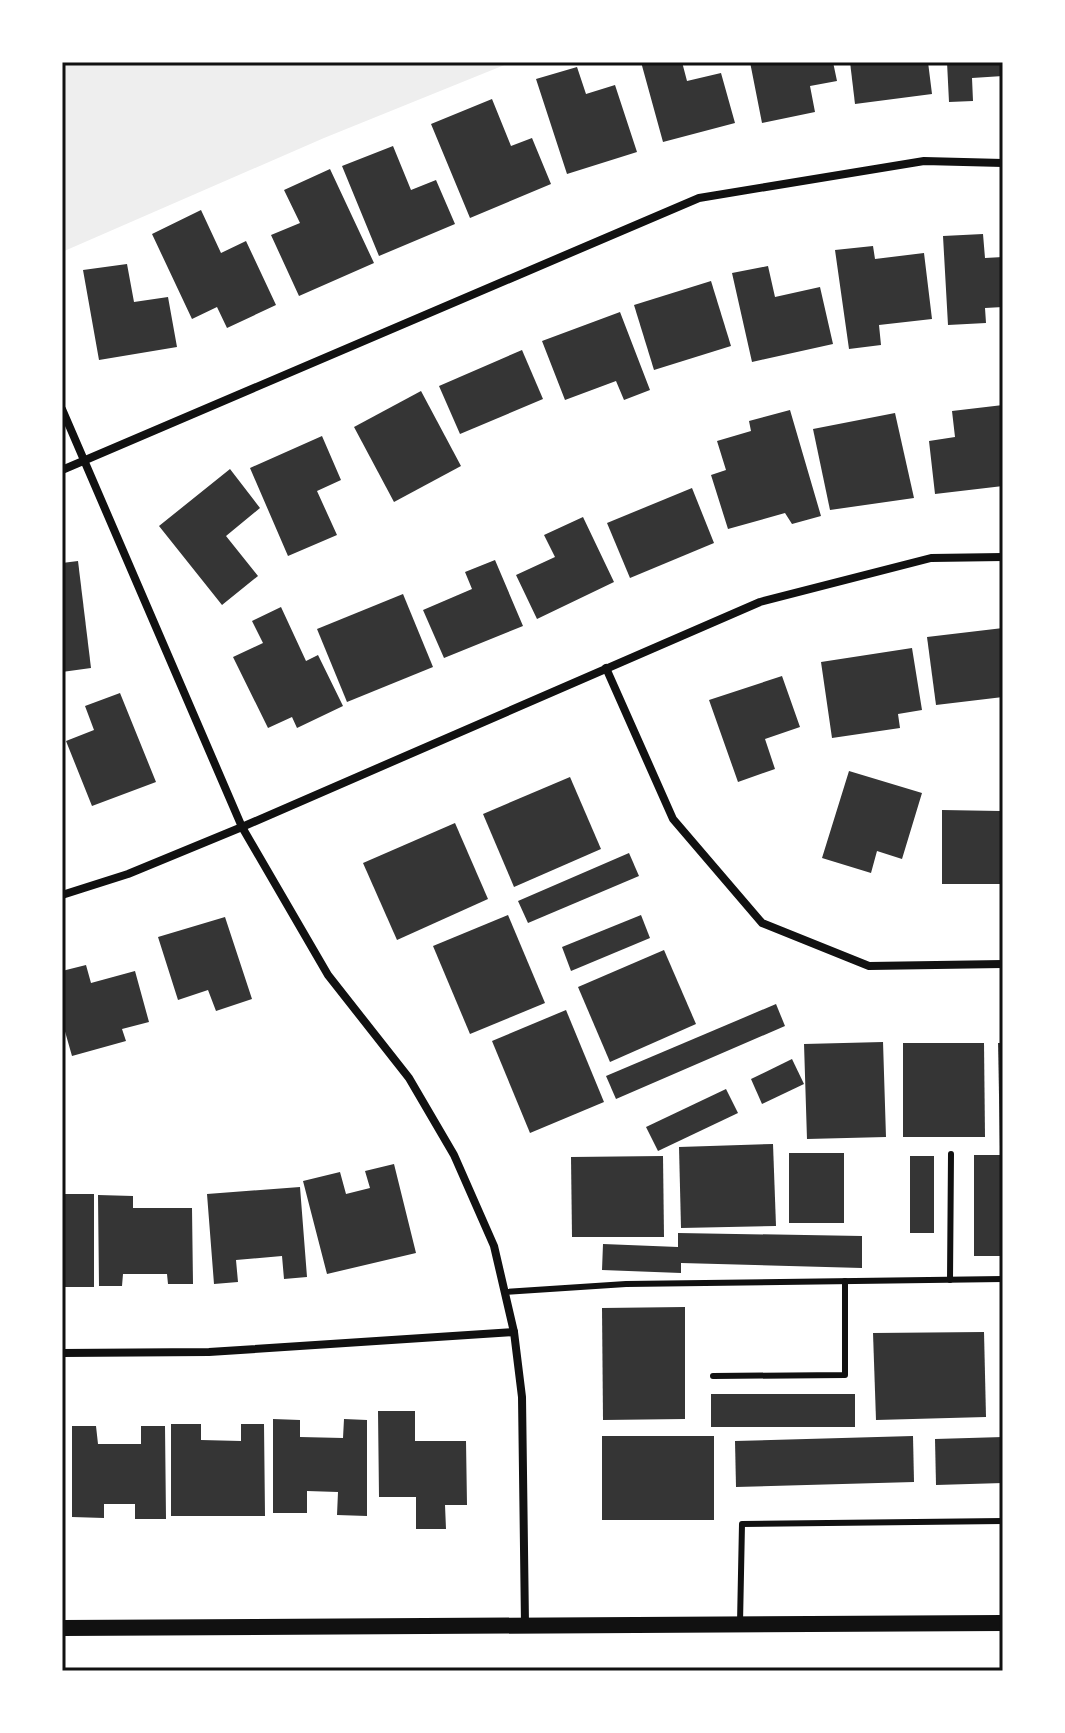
<svg xmlns="http://www.w3.org/2000/svg" width="1065" height="1733" font-family="'Nunito Sans',sans-serif">
<rect width="100%" height="100%" fill="#fff"/>
<path fill="#eee" d="M62,62H512L324,138L62,252Z"/>
<g fill="#353535">
<path d="M641,62H682L687,81L721,73L735,123L663,142Z"/>
<path d="M750,62H833L837,81L810,86L815,112L762,123Z"/>
<path d="M850,62H928L932,94L855,104Z"/>
<path d="M947,62H1003V76L972,78L973,101L949,102Z"/>
<path d="M577,67L586,94L615,85L637,152L567,174L536,79Z"/>
<path d="M492,99L511,146L532,138L551,184L470,218L431,124Z"/>
<path d="M393,146L411,190L436,180L455,224L379,256L342,166Z"/>
<path d="M330,169L374,263L299,296L271,235L300,223L284,190Z"/>
<path d="M201,210L221,253L246,241L276,305L227,328L217,307L192,319L152,234Z"/>
<path d="M983,234L985,258L1003,257V307L985,308L986,323L948,325L943,236Z"/>
<path d="M873,246L875,259L924,253L932,319L879,325L881,345L849,349L835,250Z"/>
<path d="M127,264L134,302L168,297L177,347L99,360L83,270Z"/>
<path d="M768,266L775,297L820,287L833,344L752,362L732,273Z"/>
<path d="M711,281L731,346L654,370L634,305Z"/>
<path d="M620,312L650,390L624,400L616,381L565,400L542,341Z"/>
<path d="M522,350L543,399L460,434L439,386Z"/>
<path d="M421,391L461,466L394,502L354,427Z"/>
<path d="M1003,405V486L935,494L929,441L955,437L952,411Z"/>
<path d="M790,410L821,516L792,524L785,513L728,529L711,475L726,470L717,441L751,431L749,421Z"/>
<path d="M895,413L914,498L830,510L813,429Z"/>
<path d="M322,436L341,480L317,491L337,535L288,556L250,468Z"/>
<path d="M230,469L260,508L226,536L258,576L222,605L159,526Z"/>
<path d="M692,488L714,543L630,578L607,523Z"/>
<path d="M583,517L614,582L537,619L516,575L555,557L544,535Z"/>
<path d="M495,560L523,626L444,658L423,610L472,589L465,572Z"/>
<path d="M78,561L91,668L62,672V563Z"/>
<path d="M403,594L433,667L347,702L317,629Z"/>
<path d="M281,607L306,661L318,655L343,706L297,728L292,717L268,728L233,657L263,643L252,621Z"/>
<path d="M1003,628V697L936,705L927,637Z"/>
<path d="M912,648L922,710L898,714L900,728L832,738L821,662Z"/>
<path d="M782,676L800,727L765,739L775,769L738,782L709,700Z"/>
<path d="M120,693L156,782L92,806L66,741L94,730L85,706Z"/>
<path d="M849,771L922,793L902,859L877,851L871,873L822,858Z"/>
<path d="M570,777L601,849L514,887L483,814Z"/>
<path d="M942,810L1000,811L1003,884H942Z"/>
<path d="M455,823L488,899L397,940L363,863Z"/>
<path d="M629,853L639,876L528,923L518,901Z"/>
<path d="M508,915L545,1003L470,1034L433,946Z"/>
<path d="M641,915L650,938L571,971L562,947Z"/>
<path d="M225,917L252,999L216,1011L208,990L178,1000L158,937Z"/>
<path d="M664,950L696,1024L610,1062L578,987Z"/>
<path d="M86,965L91,983L135,971L149,1022L122,1029L126,1041L72,1056L62,1021V971Z"/>
<path d="M776,1004L785,1026L616,1099L606,1076Z"/>
<path d="M566,1010L604,1102L530,1133L492,1041Z"/>
<path d="M883,1042L886,1137L807,1139L804,1044Z"/>
<path d="M903,1043H984L985,1137H903Z"/>
<path d="M998,1043H1003V1147H1000Z"/>
<path d="M792,1059L804,1084L762,1104L751,1079Z"/>
<path d="M726,1089L738,1113L658,1151L646,1127Z"/>
<path d="M773,1144L776,1226L681,1228L679,1147Z"/>
<rect x="789" y="1153" width="55" height="70"/>
<rect x="974" y="1155" width="26" height="101"/>
<path d="M663,1156L664,1237H572L571,1157Z"/>
<rect x="910" y="1156" width="24" height="77"/>
<path d="M394,1164L416,1253L327,1274L303,1181L340,1172L346,1194L370,1188L365,1171Z"/>
<path d="M300,1187L307,1277L284,1279L282,1256L236,1260L238,1282L214,1284L207,1194Z"/>
<rect x="62" y="1194" width="32" height="93"/>
<path d="M98,1195L133,1196V1208H192L193,1284H168L167,1274H123L122,1286H99Z"/>
<path d="M678,1233L862,1236V1268L681,1263V1273L602,1270L603,1244L678,1247Z"/>
<path d="M685,1307V1419L603,1420L602,1308Z"/>
<path d="M984,1332L986,1417L876,1420L873,1333Z"/>
<rect x="711" y="1394" width="144" height="33"/>
<path d="M378,1411H415V1441H466L467,1505H445L446,1529H416V1497H379Z"/>
<path d="M273,1419L300,1420V1437L343,1438L344,1419L367,1420V1516L337,1515L338,1492L307,1491V1513H273Z"/>
<path d="M171,1424H201V1440L241,1441V1424H264L265,1516H171Z"/>
<path d="M72,1426H96L98,1444H141V1426H165L166,1519H135V1504H104V1518L72,1517Z"/>
<rect x="602" y="1436" width="112" height="84"/>
<path d="M913,1436L914,1482L736,1487L735,1441Z"/>
<path d="M1003,1437V1483L936,1485L935,1439Z"/>
</g>
<g fill="none" stroke-linecap="round" stroke-linejoin="round">
<g stroke="#111" stroke-width="6">
<path d="M950,1280L951,1154"/>
<path d="M505,1292L626,1284L1003,1279"/>
<path d="M713,1376L845,1375V1281"/>
<path d="M740,1623L742,1524L1003,1521"/>
</g>
<g stroke="#111" stroke-width="8">
<path d="M62,409L242,827L328,975L409,1078L454,1155L494,1246L514,1332L522,1397L525,1624"/>
<path d="M62,470L699,198L924,161L1003,163"/>
<path d="M606,668L673,819L762,923L869,966L1003,964"/>
<path d="M62,895L128,874L242,827L760,602L931,558L1003,557"/>
<path d="M62,1353L209,1352L514,1332"/>
</g>
<path stroke="#111" stroke-width="16" d="M62,1628L1003,1623"/>
</g>
<rect width="1065" height="1733" fill="none" stroke="#ffffff" stroke-width="128"/>
<rect x="64" y="64" width="937" height="1605" fill="none" stroke="#111" stroke-width="3"/>
</svg>
